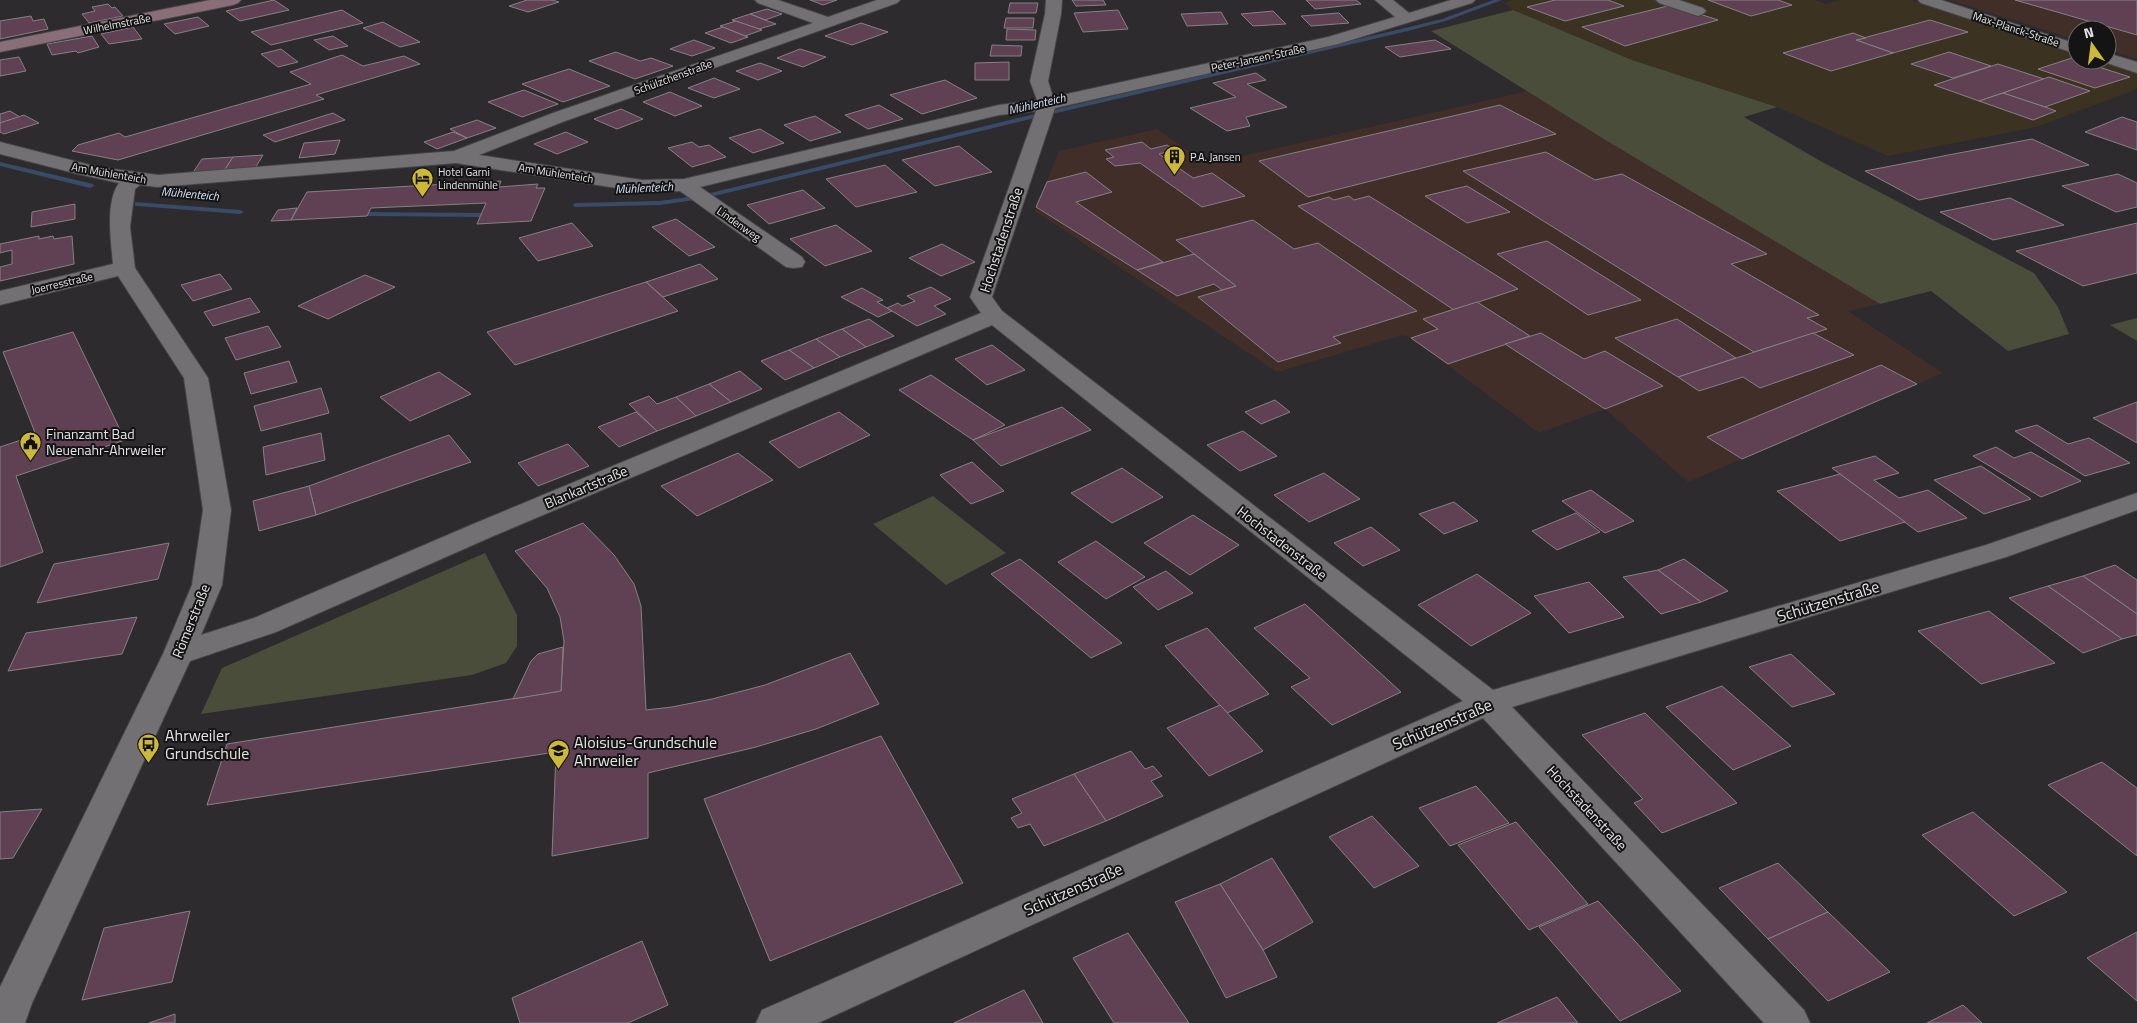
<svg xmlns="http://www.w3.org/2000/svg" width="2137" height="1023" font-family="'Titillium Web',sans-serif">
<rect width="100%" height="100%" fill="#2d2b2d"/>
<path fill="#3c3222" d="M1512,0H1815L1825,4L1841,0H1911L2077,54V60H2095L2137,74V89L2036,127L1888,156L1777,107L1632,60L1513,10L1504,3Z"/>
<g fill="#412e29">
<path d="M1949,0H2137V59L2107,50V30H2077V40Z"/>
<path d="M1528,91L1602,138L1880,304L1848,311L1943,373L1688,482L1605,409L1539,433L1411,338L1403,335L1277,372L1035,211L1059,151L1157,129L1207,164Z"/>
</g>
<g fill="#494d39">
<path d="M1513,10L1632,60L1777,107L1744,117L1824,163L2034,273L2058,307L2069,334L2008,351L1931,291L1880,304L1602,138L1431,31Z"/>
<path d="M2137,318V341L2110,325Z"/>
<path d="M933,496L1006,553L946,585L873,524Z"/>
<path d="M485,553L517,615V646L506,663L472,675L201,714L222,668Z"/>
</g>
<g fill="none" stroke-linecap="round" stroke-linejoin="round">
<g fill="#394b66" fill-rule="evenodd">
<path d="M1493,0H1502L1446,21L1408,31L1014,123L702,199L660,205L576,207L572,205L576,203L660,201L702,195L1014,119L1405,28L1442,19Z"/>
<path d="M0,162L93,184L94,186L90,188L0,166Z"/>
<path d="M135,202L240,210L244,212L240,214L138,206H135Z"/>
<path d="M365,212L481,213L485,215L481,217L368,216H365Z"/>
</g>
</g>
<g fill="#604153" stroke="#858183">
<path d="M274,0L289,10L240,21L226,11Z"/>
<path d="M527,0H552L559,2L528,12L509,6Z"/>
<path d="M810,0H837L823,5Z"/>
<path d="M1072,0H1103L1106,5L1076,6Z"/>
<path d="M1306,0H1356L1361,4L1315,9Z"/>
<path d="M1555,0H1608L1624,6L1565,21L1527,7Z"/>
<path d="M1708,0H1778L1792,5L1751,16Z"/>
<path d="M2015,0H2137V35Z"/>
<path d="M1010,3H1038L1036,13H1008Z"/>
<path d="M108,4L112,8L115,7L123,16L89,23L82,14L95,11L92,7Z"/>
<path d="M1672,5L1718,20L1625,46L1582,27Z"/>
<path d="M767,9L782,14L765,20L750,14Z"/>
<path d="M342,10L363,23L271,45L251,32Z"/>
<path d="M1118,10L1128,29L1083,32L1074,13Z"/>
<path d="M1273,11L1286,24L1253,26L1241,14Z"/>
<path d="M1221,12L1228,24L1187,26L1181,14Z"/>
<path d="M1339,13L1349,23L1311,26L1301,16Z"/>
<path d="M750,14L765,20L776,24L759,29L732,20Z"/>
<path d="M31,16L33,21L44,19L48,29L0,39V21Z"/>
<path d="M198,17L209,26L175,34L164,24Z"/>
<path d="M1006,18H1034L1033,28H1004Z"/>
<path d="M1930,20L1968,32L1893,53L1856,40Z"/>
<path d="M736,21L759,29L762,30L745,36L720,26Z"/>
<path d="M383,22L420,42L400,47L363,28Z"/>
<path d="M861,23L888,32L852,45L825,36Z"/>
<path d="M133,27L142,39L109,44L101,34Z"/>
<path d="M723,27L745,36L748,37L731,43L705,33Z"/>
<path d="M1007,29L1036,30L1035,40H1006Z"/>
<path d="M1853,33L1866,38L1856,40L1893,53L1831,71L1783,53Z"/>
<path d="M92,36L99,47L78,53L76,51L52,55L47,44Z"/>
<path d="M333,36L348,46L329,50L314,40Z"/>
<path d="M694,40L715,48L692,56L670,49Z"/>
<path d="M1435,40L1451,49L1400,57L1385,47Z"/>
<path d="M992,45L1022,46L1021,56H990Z"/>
<path d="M281,49L298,62L278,67L261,54Z"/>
<path d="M800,49L826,57L803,67L777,58Z"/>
<path d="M616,52L640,61L651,58L673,66L635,79L589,61Z"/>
<path d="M1949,52L1991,66L1953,78L1911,64Z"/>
<path d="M342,55L363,66L404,56L420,64L316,95L324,99L118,160L72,151L78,145L119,133L125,137L311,84L290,72Z"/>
<path d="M19,57L26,71L0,76V60Z"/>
<path d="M2072,58L2077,60L2130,77L2095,88L2038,69Z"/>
<path d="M1009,62V80H975V63Z"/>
<path d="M760,63L782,71L758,80L736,71Z"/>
<path d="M1998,64L2044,79L1979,101L1934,85Z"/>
<path d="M569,69L610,86L563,102L522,84Z"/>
<path d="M1256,73L1266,80L1247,84L1287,107L1246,117L1250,126L1227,131L1190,108L1236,97L1213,83Z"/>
<path d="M2049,77L2090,91L2045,107L2003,93Z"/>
<path d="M714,78L740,89L714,98L688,88Z"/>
<path d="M945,80L977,98L922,114L890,95Z"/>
<path d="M524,90L558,104L522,117L488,102Z"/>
<path d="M670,92L702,106L675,116L643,102Z"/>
<path d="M2003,93L2045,107L2056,111L2033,120L1979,101Z"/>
<path d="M879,105L903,119L868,129L845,115Z"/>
<path d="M1500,105L1556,134L1308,197L1259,161Z"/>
<path d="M621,109L643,119L617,129L594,119Z"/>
<path d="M10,111L20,117L0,123V114Z"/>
<path d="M333,113L345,120L275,142L263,135Z"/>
<path d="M24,115L39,123L4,134L0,132V123Z"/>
<path d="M815,116L841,132L810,141L784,125Z"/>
<path d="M2122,117L2137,122V150L2085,132Z"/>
<path d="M477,120L496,128L467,138L450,129Z"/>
<path d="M760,129L784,143L753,153L729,138Z"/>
<path d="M453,132L467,138L437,149L424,142Z"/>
<path d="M566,132L588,142L557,154L534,144Z"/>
<path d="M2032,139L2089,165L1919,200L1865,171Z"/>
<path d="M340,140L335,154L299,158L304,143Z"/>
<path d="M692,142L699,147L709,145L726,157L692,167L668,148Z"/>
<path d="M1142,142L1151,149L1167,145L1174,150L1159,154L1193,178L1212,173L1245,196L1202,207L1140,163L1115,166L1106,159L1114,157L1105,150Z"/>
<path d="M959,146L992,172L935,186L902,160Z"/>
<path d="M1546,152L1595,180L1622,174L1767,254L1731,264L1819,315L1807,318L1827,329L1754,352L1463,171Z"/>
<path d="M263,155L254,170L223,172L233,157Z"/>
<path d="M233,157L223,172L192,174L202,159Z"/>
<path d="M885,165L917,192L856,207L826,179Z"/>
<path d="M1086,172L1112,192L1076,202L1163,262L1137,270L1036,207L1047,182Z"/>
<path d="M2118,174L2137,183V207L2116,212L2062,186Z"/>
<path d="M501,181L499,187L538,184L536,188H545L531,221L477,224L486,203L371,208L367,216L291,220L307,192Z"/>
<path d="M1467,186L1510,212L1467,223L1425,196Z"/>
<path d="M803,190L825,208L769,224L747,205Z"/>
<path d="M1349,196L1354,200L1369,196L1518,289L1454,310L1298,206L1329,197L1334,200Z"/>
<path d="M2010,198L2064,225L1993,240L1940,212Z"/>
<path d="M75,204V219L31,227L32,212Z"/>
<path d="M297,208L291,220L271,221L278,210Z"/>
<path d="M676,219L715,247L689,256L652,227Z"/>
<path d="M1253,220L1294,249L1318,243L1417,311L1333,337L1341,343L1278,362L1198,297L1236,286L1176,240Z"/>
<path d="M572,223L593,246L538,261L519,238Z"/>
<path d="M2137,223V273L2083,286L2016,251Z"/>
<path d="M836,225L872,251L825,266L790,239Z"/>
<path d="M39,236V239L53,236L54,239L72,236L74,264L0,281V267L12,264V250L0,253V244Z"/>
<path d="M1547,241L1641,300L1588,315L1497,254Z"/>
<path d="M942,244L975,262L941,276L909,258Z"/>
<path d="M1194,254L1236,286L1222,290L1214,284L1177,296L1137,270Z"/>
<path d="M700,264L718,279L663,297L646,282Z"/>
<path d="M220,274L232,289L193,301L181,285Z"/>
<path d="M365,275L395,287L328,319L298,306Z"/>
<path d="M646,282L678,311L515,365L487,332Z"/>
<path d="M931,287L951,299L934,306L946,314L917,326L887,308L898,303L902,306L915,301L907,296Z"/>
<path d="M862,288L883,300L877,302L892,311L878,317L841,297Z"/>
<path d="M250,298L260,312L213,326L204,312Z"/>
<path d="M1477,302L1530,336L1448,364L1411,338L1438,329L1423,319Z"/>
<path d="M869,319L894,336L866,347L842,329Z"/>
<path d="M1677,319L1736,358L1678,377L1615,338Z"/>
<path d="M268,326L281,347L236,360L225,338Z"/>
<path d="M842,329L866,347L840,357L816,339Z"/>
<path d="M73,332L125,440L16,476L43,552L0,567V447L36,435L3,352Z"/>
<path d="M1541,333L1584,359L1605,351L1663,386L1605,409L1505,344Z"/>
<path d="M1813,333L1854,355L1760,388L1743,377L1699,391L1678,377Z"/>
<path d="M816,339L840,357L814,368L789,350Z"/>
<path d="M992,345L1025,370L987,385L955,359Z"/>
<path d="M789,350L814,368L785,380L761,361Z"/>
<path d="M289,361L297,382L251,394L244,373Z"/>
<path d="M1881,365L1917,384L1742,459L1707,437Z"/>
<path d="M740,371L762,389L731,402L709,384Z"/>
<path d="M439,372L471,394L410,421L380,397Z"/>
<path d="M931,375L1005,425L973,440L899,390Z"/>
<path d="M709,384L731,402L696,416L676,397Z"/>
<path d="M321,388L329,413L261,431L254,406Z"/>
<path d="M649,396L657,404L676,397L696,416L657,431L629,404Z"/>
<path d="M1275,400L1290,412L1261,424L1245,412Z"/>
<path d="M2137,402V443L2093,418Z"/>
<path d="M1062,407L1091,430L1001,466L973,440Z"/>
<path d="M636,412L657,431L619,447L598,427Z"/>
<path d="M839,412L870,435L799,468L769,442Z"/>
<path d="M2037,425L2068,444L2089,438L2130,463L2085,476L2015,431Z"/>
<path d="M1243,431L1277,456L1240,471L1207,445Z"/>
<path d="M321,433L325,460L266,475L263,447Z"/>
<path d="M449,435L471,462L316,515L309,486Z"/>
<path d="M568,444L589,466L538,486L518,463Z"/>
<path d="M1996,447L2014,458L2031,452L2081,481L2041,497L1973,456Z"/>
<path d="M738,453L773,480L697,516L661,486Z"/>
<path d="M1875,456L1899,473L1874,480L1899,498L1928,490L1967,518L1918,532L1832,468Z"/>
<path d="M972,462L1004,491L971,504L940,475Z"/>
<path d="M1981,466L2031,499L1984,514L1934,480Z"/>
<path d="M1122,468L1163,497L1112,523L1071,493Z"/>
<path d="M1324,473L1360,499L1309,522L1274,495Z"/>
<path d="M1840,474L1905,522L1840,541L1777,491Z"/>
<path d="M309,486L316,515L259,531L253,501Z"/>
<path d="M1591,490L1634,521L1605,533L1562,501Z"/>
<path d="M1454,502L1478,521L1444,534L1419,514Z"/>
<path d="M1576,513L1600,532L1557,550L1532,531Z"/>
<path d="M1193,515L1239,545L1190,575L1144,543Z"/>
<path d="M583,523L614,555L634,584L641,606L646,710L672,707L712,699L765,685L850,653L879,704L816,729L756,747L648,773V838L552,856L556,752L207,805L227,744L561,691L564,641L560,617L547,588L515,551Z"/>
<path d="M1371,527L1400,550L1363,566L1334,543Z"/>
<path d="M1096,541L1145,577L1106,599L1058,562Z"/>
<path d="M169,543L158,579L37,603L54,564Z"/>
<path d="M1020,559L1122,643L1091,658L991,574Z"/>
<path d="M1684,559L1728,591L1701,602L1658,570Z"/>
<path d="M2115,565L2137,580V614L2083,576Z"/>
<path d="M1658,570L1701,602L1661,614L1623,577Z"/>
<path d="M1166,571L1193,593L1158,610L1133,587Z"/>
<path d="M1477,574L1531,613L1471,646L1418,605Z"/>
<path d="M2083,576L2137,614V635L2122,639L2048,586Z"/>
<path d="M1589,582L1624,617L1569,633L1534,596Z"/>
<path d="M2048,586L2122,639L2083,653L2009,598Z"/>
<path d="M1305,604L1401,692L1332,725L1291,687L1310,678L1254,628Z"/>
<path d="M1989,611L2055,663L1981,684L1918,631Z"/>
<path d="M137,617L122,654L8,671L26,633Z"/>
<path d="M1207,628L1269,694L1227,713L1165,646Z"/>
<path d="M563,647L561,691L513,699L531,661L538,654Z"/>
<path d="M1791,654L1835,694L1792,707L1749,667Z"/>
<path d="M1722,686L1791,746L1733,770L1666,707Z"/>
<path d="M1220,705L1263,751L1209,776L1167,728Z"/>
<path d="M1645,713L1737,803L1662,833L1634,803L1643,799L1582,735Z"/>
<path d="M881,736L963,883L770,961L704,799Z"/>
<path d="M1131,751L1145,769L1153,766L1162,776L1151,781L1163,796L1106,821L1074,774Z"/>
<path d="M2102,762L2137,788V856L2048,785Z"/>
<path d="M1074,774L1106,821L1044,846L1030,824L1018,828L1011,818L1022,813L1012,799Z"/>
<path d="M1476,786L1509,823L1450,846L1419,808Z"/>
<path d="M42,809L13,858L0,859V812Z"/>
<path d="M1973,812L2067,892L2014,916L1922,835Z"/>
<path d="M1372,816L1419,866L1374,888L1329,837Z"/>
<path d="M1516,822L1588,904L1529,930L1458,845Z"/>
<path d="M1272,858L1313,922L1263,950L1220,884Z"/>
<path d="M1778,863L1828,912L1768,939L1719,888Z"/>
<path d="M1220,884L1263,950L1277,977L1226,998L1175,902Z"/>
<path d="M1598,901L1681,991L1620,1021L1539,927Z"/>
<path d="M190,911L172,982L82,1000L104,928Z"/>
<path d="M1828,912L1890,972L1828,1001L1768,939Z"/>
<path d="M2137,932V1001L2087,958Z"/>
<path d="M1128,933L1189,1023H1114L1073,958Z"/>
<path d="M642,941L668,1005L628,1023H520L512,998Z"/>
<path d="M1024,990L1043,1023H954Z"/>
<path d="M1557,997L1578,1023H1497Z"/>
<path d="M1963,1005L1982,1023H1927Z"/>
<path d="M175,1014V1023H149Z"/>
</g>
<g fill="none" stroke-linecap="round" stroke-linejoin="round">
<defs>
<g id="minor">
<path d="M755,0H778L828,17L877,0H900L897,3L565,121L479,155L642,180L684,179L999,105L1037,100L1030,81L1045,14L1046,0H1062L1061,14L1048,81L1053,97L1328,37L1395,17L1375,0H1393L1409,13L1451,0H1475L1472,3L1338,44L1055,108L992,297L1002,311L1493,690L1986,545L2137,493V510L2006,557L1512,707L1804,1010L1810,1023H1764L1483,718L818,1023H756L762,1010L1463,701L992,325L491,537L276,632L190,661L32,1003L25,1023H0V987L163,654L192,585L203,510L184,378L118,276L0,305V291L113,264C111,241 105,202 119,183L78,174L0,154V142L98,167L158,175L454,151L553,113L813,23L758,3ZM1036,111L970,297L981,313L471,525L254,618L201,635L222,585L231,510L208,378L135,268L130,227L135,189L140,185L158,187L456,163L642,192L680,191L786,267L794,268L802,267L805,262L802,257L700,187L999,115Z"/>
<path d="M1656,0H1679L1703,8L1706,11L1703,14L1698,16L1659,3Z"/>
<path d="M1918,0H1941L2077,44V54L1921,3Z"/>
<path d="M2107,53L2137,62V73L2101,61L2100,60H2107Z"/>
</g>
<path id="secondary" d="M210,0H241L238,3L233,5L0,52V42Z"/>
</defs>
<use href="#minor" stroke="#474647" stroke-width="2"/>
<use href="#secondary" stroke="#474647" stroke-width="2"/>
<use href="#minor" fill="#737073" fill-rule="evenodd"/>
<use href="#secondary" fill="#896e77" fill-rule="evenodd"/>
</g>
<defs>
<symbol id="building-pin" viewBox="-11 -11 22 30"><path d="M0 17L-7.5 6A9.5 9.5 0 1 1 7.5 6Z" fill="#ccb938" stroke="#151415"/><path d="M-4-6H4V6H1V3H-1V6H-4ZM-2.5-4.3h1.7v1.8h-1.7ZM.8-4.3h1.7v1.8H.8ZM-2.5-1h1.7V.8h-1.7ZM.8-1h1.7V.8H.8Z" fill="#111"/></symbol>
<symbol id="hotel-pin" viewBox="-11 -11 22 30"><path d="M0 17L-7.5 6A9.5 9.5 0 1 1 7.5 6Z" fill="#ccb938" stroke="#151415"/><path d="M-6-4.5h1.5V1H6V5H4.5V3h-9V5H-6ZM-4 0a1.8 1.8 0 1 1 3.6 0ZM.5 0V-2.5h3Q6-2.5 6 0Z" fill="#111"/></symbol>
<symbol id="civic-pin" viewBox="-11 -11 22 30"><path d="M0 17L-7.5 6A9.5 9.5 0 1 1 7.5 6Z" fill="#ccb938" stroke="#151415"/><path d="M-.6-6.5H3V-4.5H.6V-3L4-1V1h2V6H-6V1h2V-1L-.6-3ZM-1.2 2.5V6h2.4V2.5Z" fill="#111"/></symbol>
<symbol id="bus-pin" viewBox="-11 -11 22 30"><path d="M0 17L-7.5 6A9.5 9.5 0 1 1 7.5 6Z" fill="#ccb938" stroke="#151415"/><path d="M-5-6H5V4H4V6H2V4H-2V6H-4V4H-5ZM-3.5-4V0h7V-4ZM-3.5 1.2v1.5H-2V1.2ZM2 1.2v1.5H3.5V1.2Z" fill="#111"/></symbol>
<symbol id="school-pin" viewBox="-11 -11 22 30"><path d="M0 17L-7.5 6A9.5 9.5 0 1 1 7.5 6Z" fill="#ccb938" stroke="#151415"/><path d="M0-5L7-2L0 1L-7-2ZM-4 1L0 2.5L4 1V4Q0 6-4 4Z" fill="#111"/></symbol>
</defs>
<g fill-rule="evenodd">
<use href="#building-pin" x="1162" y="144" width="25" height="34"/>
<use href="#hotel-pin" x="410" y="166" width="25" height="34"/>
<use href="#civic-pin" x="18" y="430" width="25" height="34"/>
<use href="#bus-pin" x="136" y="732" width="25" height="34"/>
<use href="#school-pin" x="546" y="738" width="25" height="34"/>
</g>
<g text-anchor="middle" stroke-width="4" stroke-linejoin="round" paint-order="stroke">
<g font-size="11" fill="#e6e5e6" stroke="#151415">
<text transform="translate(117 24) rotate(-11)" y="4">Wilhelmstraße</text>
<text transform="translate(2016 29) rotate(18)" y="4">Max-Planck-Straße</text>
<text transform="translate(1258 58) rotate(-12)" y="4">Peter-Jansen-Straße</text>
<text transform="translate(673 77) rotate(-20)" y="4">Schülzchenstraße</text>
<text transform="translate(109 173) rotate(10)" y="4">Am Mühlenteich</text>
<text transform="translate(556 173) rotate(9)" y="4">Am Mühlenteich</text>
<text transform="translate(739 224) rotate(35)" y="4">Lindenweg</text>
<text transform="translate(62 283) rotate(-13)" y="4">Joerresstraße</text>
</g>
<g font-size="11" fill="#e6e5e6" stroke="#151415" text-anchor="start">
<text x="1190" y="161">P.A. Jansen</text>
<text x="438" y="176">Hotel Garni<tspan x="438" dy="13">Lindenmühle</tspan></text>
</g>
<g font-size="12" font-style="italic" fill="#d3e1f6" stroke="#151415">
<text transform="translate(1037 104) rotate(-13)" y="4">Mühlenteich</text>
<text transform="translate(644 188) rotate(-3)" y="4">Mühlenteich</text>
<text transform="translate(190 194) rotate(5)" y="4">Mühlenteich</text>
</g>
<g font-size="14" fill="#e6e5e6" stroke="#151415">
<text transform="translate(1001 240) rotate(-72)" y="5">Hochstadenstraße</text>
<text transform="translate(586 487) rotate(-23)" y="5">Blankartstraße</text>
<text transform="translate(1282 543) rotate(38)" y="5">Hochstadenstraße</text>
<text transform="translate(191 621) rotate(-68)" y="5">Römerstraße</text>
<text transform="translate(1587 808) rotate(47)" y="5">Hochstadenstraße</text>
</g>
<g font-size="14" fill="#e6e5e6" stroke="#151415" text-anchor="start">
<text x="46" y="439">Finanzamt Bad<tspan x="46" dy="16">Neuenahr-Ahrweiler</tspan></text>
</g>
<g font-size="16" fill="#e6e5e6" stroke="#151415">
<text transform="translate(1828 601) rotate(-17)" y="6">Schützenstraße</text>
<text transform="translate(1442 724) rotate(-23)" y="6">Schützenstraße</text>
<text transform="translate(1073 889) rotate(-24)" y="6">Schützenstraße</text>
</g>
<g font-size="16" fill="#e6e5e6" stroke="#151415" text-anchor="start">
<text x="165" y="741">Ahrweiler<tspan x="165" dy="18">Grundschule</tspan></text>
<text x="574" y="748">Aloisius-Grundschule<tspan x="574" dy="18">Ahrweiler</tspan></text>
</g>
</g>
<g transform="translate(2092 45) rotate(346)"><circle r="24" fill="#151415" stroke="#696869"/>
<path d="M0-4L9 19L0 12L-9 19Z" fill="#ccb938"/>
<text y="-8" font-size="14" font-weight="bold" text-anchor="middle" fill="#e6e5e6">N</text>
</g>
</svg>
